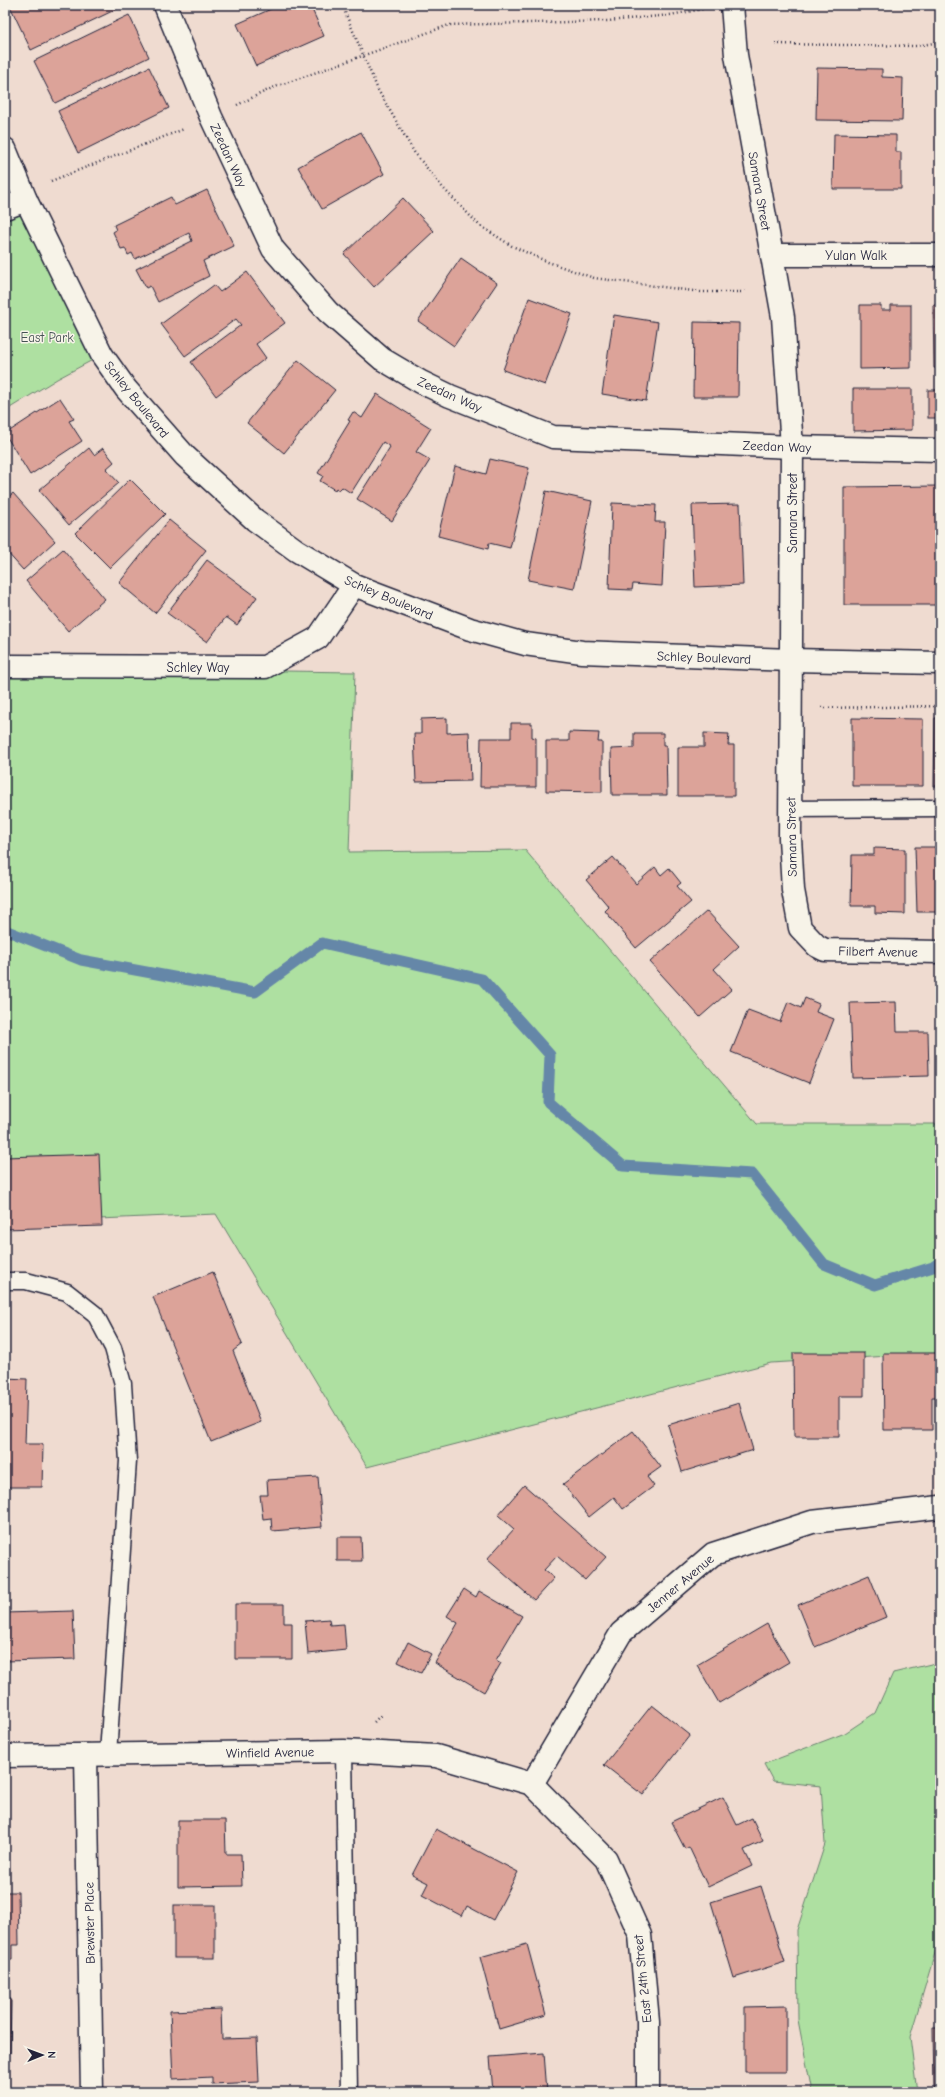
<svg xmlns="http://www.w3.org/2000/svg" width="945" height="2097" font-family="'Comic Neue',sans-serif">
<rect width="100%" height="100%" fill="#efdbd0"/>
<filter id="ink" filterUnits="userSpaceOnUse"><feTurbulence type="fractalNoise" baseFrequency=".025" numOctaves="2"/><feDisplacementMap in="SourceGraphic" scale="8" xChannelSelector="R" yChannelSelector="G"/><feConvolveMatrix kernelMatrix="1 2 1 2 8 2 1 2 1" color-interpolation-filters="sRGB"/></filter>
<g filter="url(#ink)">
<g fill="#aee0a1" stroke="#68816e">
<path d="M5,149L102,355L57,379L5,411Z"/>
<path d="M5,667L355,672L349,852L525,850L757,1124H940V1353L771,1363L367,1467L216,1214L5,1223Z"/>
<path d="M931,1664L940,1670V1936L910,2037L917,2092H812L798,2020L797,1930L825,1844L821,1786L773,1781L764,1764L845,1733L875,1713L893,1673Z"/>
</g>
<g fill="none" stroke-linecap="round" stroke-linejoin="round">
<path stroke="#6587a8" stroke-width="11" d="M5,930L81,960L255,992L322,943L482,979L550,1055L548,1102L623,1166L752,1174L824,1264L875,1285L933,1267L940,1262"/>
</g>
<g fill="#dca399" stroke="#22223b">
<path d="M13,5H125L31,50L10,6Z"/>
<path d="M280,5H310L324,36L256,66L237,24Z"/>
<path d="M129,15L149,57L55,103L34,61Z"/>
<path d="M149,67L169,108L78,153L58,111Z"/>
<path d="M817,68L882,69V77L903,78L902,121L816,120Z"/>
<path d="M361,132L384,174L322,209L298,167Z"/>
<path d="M834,134L896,135V152H901V189H833Z"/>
<path d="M207,190L234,246L203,261L209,276L158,302L150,286L146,288L136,269L192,241L189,233L135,259L132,253L128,255L125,248L121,249L113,232L116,230L114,225L171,197L175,205Z"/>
<path d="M403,198L434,231L374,287L344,254Z"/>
<path d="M461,258L497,283L454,346L418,321Z"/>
<path d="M247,272L285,323L256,344L266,358L216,396L191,362L241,325L236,319L185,356L161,324L214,285L220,292Z"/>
<path d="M529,298L572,314L545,385L503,370Z"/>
<path d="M860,305H881V310H891V305H911V368L860,369Z"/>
<path d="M933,305H940V368H934Z"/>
<path d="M614,315L658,322L646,401L602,394Z"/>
<path d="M694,322L739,323L738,397H693Z"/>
<path d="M298,360L335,390L284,453L247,423Z"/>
<path d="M853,389H912V430L853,431Z"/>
<rect x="928" y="390" width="12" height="28"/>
<path d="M377,394L431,428L416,452L430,460L392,521L357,499L390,447L383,442L351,493L342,487L339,490L336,488L335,490L320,481L323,476L318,473L350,421L348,420L353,412L362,418Z"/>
<path d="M60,398L74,419L69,421L82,441L30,475L5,434Z"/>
<path d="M89,448L94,455L103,448L114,462L106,469L119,483L69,525L39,490Z"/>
<path d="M490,459L529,468L510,548L489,543L488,549L438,536L455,466L486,474Z"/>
<path d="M130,479L165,514L110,568L75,533Z"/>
<path d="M940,486V605H844V487Z"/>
<path d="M546,491L592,501L574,589L528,580Z"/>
<path d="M13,493L55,541L23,570L5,550V500Z"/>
<path d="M612,503L656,505L655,522H665L662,586L633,584L632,590L609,589Z"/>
<path d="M740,504L743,585L695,587L692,505Z"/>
<path d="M169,520L206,550L155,613L119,583Z"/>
<path d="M63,549L105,599L68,631L26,581Z"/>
<path d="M207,560L257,597L237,625L226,617L207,642L167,613Z"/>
<path d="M447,718V733L469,732L471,781L416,782L414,734H421V719Z"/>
<path d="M852,718L923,719V786H852Z"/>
<path d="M935,718H940V786H934Z"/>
<path d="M511,723H532V737L536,738V787H480L481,738H511Z"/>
<path d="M569,732L599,733L598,742H602V792L546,791V741H569Z"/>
<path d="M634,733H663V745H666L667,795H612L611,749L634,748Z"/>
<path d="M704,733L729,734L728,745H734V796H678V747H704Z"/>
<path d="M915,847H940V912H917Z"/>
<path d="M874,848L905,849V914L875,913V906H851L852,855H874Z"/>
<path d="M613,857L636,884L655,867L661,875L669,868L681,883L677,886L691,902L636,948L605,911L609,907L586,880Z"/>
<path d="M707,911L739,946L714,969L732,989L700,1017L650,962Z"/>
<path d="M805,998L819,1004L816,1012L834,1019L809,1083L731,1052L748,1010L780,1022L788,1002L801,1008Z"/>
<path d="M896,1002L897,1032H928L929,1076L853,1078L850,1003Z"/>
<path d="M99,1154L102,1226L5,1229V1157Z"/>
<path d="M213,1272L242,1344L233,1351L261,1422L211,1442L153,1297Z"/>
<path d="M793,1353H864V1396H839V1437H794Z"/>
<path d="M883,1353H940V1397H932V1430H884Z"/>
<path d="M5,1378L27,1379L25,1444H43L42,1487H5Z"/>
<path d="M739,1403L753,1450L682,1472L668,1425Z"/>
<path d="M633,1431L661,1467L647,1477L654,1486L623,1509L614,1497L589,1517L563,1484Z"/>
<path d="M318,1477L322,1527L272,1531L271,1518L263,1519L260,1495H268L267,1480Z"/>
<path d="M524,1485L606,1557L585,1580L557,1556L544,1570L554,1578L534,1600L487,1559L514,1529L498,1515Z"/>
<path d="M337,1537H361L362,1561H337Z"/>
<path d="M869,1575L886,1617L815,1647L798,1605Z"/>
<path d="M464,1589L476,1597L479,1591L522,1616L496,1660L501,1663L484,1692L435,1663L458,1623L447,1616Z"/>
<path d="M235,1604H284V1623H292V1659H235Z"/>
<path d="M73,1611L75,1659L5,1661V1613Z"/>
<path d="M329,1619L330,1625L344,1624L346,1650L308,1654L305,1621Z"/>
<path d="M767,1624L789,1662L719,1703L697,1665Z"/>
<path d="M408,1642L431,1654L421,1673L398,1662Z"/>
<path d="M652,1705L690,1735L643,1795L604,1765Z"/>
<path d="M723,1797L737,1825L752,1818L763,1841L744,1850L752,1866L708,1887L689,1847L685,1849L671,1822Z"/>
<path d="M178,1820H225L226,1854H241L242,1886L178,1887Z"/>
<path d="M436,1829L518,1872L493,1920L467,1906L462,1916L422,1895L428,1883L412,1875Z"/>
<path d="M761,1886L785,1962L734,1978L711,1902Z"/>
<path d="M5,1892H18L19,1945H12V1960H5V1981Z"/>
<rect x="174" y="1905" width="41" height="53"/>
<path d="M527,1944L546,2015L499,2029L480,1957Z"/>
<path d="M5,1999H11L10,2053H5Z"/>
<path d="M786,2006V2072H745V2007Z"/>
<path d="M221,2009L222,2039L257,2038L259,2082L212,2084V2077L173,2079L170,2011Z"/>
<path d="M933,2027H940V2091L934,2092Z"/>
<path d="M544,2053L547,2092H493L490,2057Z"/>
<path d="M785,2089V2092H744V2090Z"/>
</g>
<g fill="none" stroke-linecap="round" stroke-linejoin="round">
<defs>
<g id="lane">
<path d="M790,809L940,808"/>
<path d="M5,1281H26L67,1292L95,1314L113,1348L123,1384L128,1461L108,1754"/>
<path d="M344,1751L349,2092"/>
</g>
<g id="street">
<path d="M165,5L211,117L273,249L328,312L382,359L421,382L450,396L553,437L792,447L940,450"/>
<path d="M732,5L736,55L783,317L792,447L790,838L793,890L800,928L817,946L825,950L940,952"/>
<path d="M5,149L26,200L102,355L126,389L185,456L255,520L296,550L354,585L470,629L525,644L582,652L791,660L940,663"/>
<path d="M5,208L26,200"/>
<path d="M772,255H940"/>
<path d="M5,666L265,667L318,638L354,585"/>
<path d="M86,1755L92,2092"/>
<path d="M5,1756L344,1751L436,1756L532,1784L606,1859L640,1935L648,2021V2092"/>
<path d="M532,1784L621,1633L713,1554L812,1522L940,1507"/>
</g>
</defs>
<use href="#lane" stroke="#22223b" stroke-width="19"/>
<use href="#street" stroke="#22223b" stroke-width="25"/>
<g stroke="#22223b" stroke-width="2.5" stroke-dasharray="1 3" stroke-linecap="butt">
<path d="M342,5L378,90L414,152L443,188L479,225L512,246L548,262L594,278L701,292H748"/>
<path d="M775,44L916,46L940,42"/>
<path d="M237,105L272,88L449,25L608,21L670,15L703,9"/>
<path d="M51,181L184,129"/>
<path d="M821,708L940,706"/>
<path d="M374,1722L381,1715"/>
</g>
<use href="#lane" stroke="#f7f3e8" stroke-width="16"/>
<use href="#street" stroke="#f7f3e8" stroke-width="22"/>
</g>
</g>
<g text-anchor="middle" stroke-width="3" stroke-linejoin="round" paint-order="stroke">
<g font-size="13" fill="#22223b" stroke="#f7f3e8">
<text transform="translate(229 155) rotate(65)" y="5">Zeedan Way</text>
<text transform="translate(760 191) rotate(80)" y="5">Samara Street</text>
<text x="856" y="260">Yulan Walk</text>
<text transform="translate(450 394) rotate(24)" y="5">Zeedan Way</text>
<text transform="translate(137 399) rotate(51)" y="5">Schley Boulevard</text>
<text transform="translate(777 446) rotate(2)" y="5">Zeedan Way</text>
<text transform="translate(792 513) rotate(-90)" y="5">Samara Street</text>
<text transform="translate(389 597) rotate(23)" y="5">Schley Boulevard</text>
<text transform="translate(704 657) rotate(2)" y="5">Schley Boulevard</text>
<text x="198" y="672">Schley Way</text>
<text transform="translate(791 837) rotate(-91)" y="5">Samara Street</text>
<text transform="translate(878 951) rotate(1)" y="5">Filbert Avenue</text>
<text transform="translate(680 1583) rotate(-40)" y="5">Jenner Avenue</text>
<text transform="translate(270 1752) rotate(-1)" y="5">Winfield Avenue</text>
<text transform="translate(89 1923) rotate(-91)" y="5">Brewster Place</text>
<text transform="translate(642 1979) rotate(-96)" y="5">East 24th Street</text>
</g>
<g font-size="13" fill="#455254" stroke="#f7f3e8">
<text x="47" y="342">East Park</text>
</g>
</g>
<rect width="945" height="2097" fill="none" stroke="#f7f3e8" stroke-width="20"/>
<rect x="10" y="10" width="925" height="2077" fill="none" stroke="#22223b" stroke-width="1.5" filter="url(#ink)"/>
<g transform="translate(42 2055) rotate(89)" stroke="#f7f3e8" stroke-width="3" paint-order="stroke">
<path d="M0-3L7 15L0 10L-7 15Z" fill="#22223b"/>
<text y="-6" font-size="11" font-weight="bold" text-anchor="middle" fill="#22223b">N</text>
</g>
</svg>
